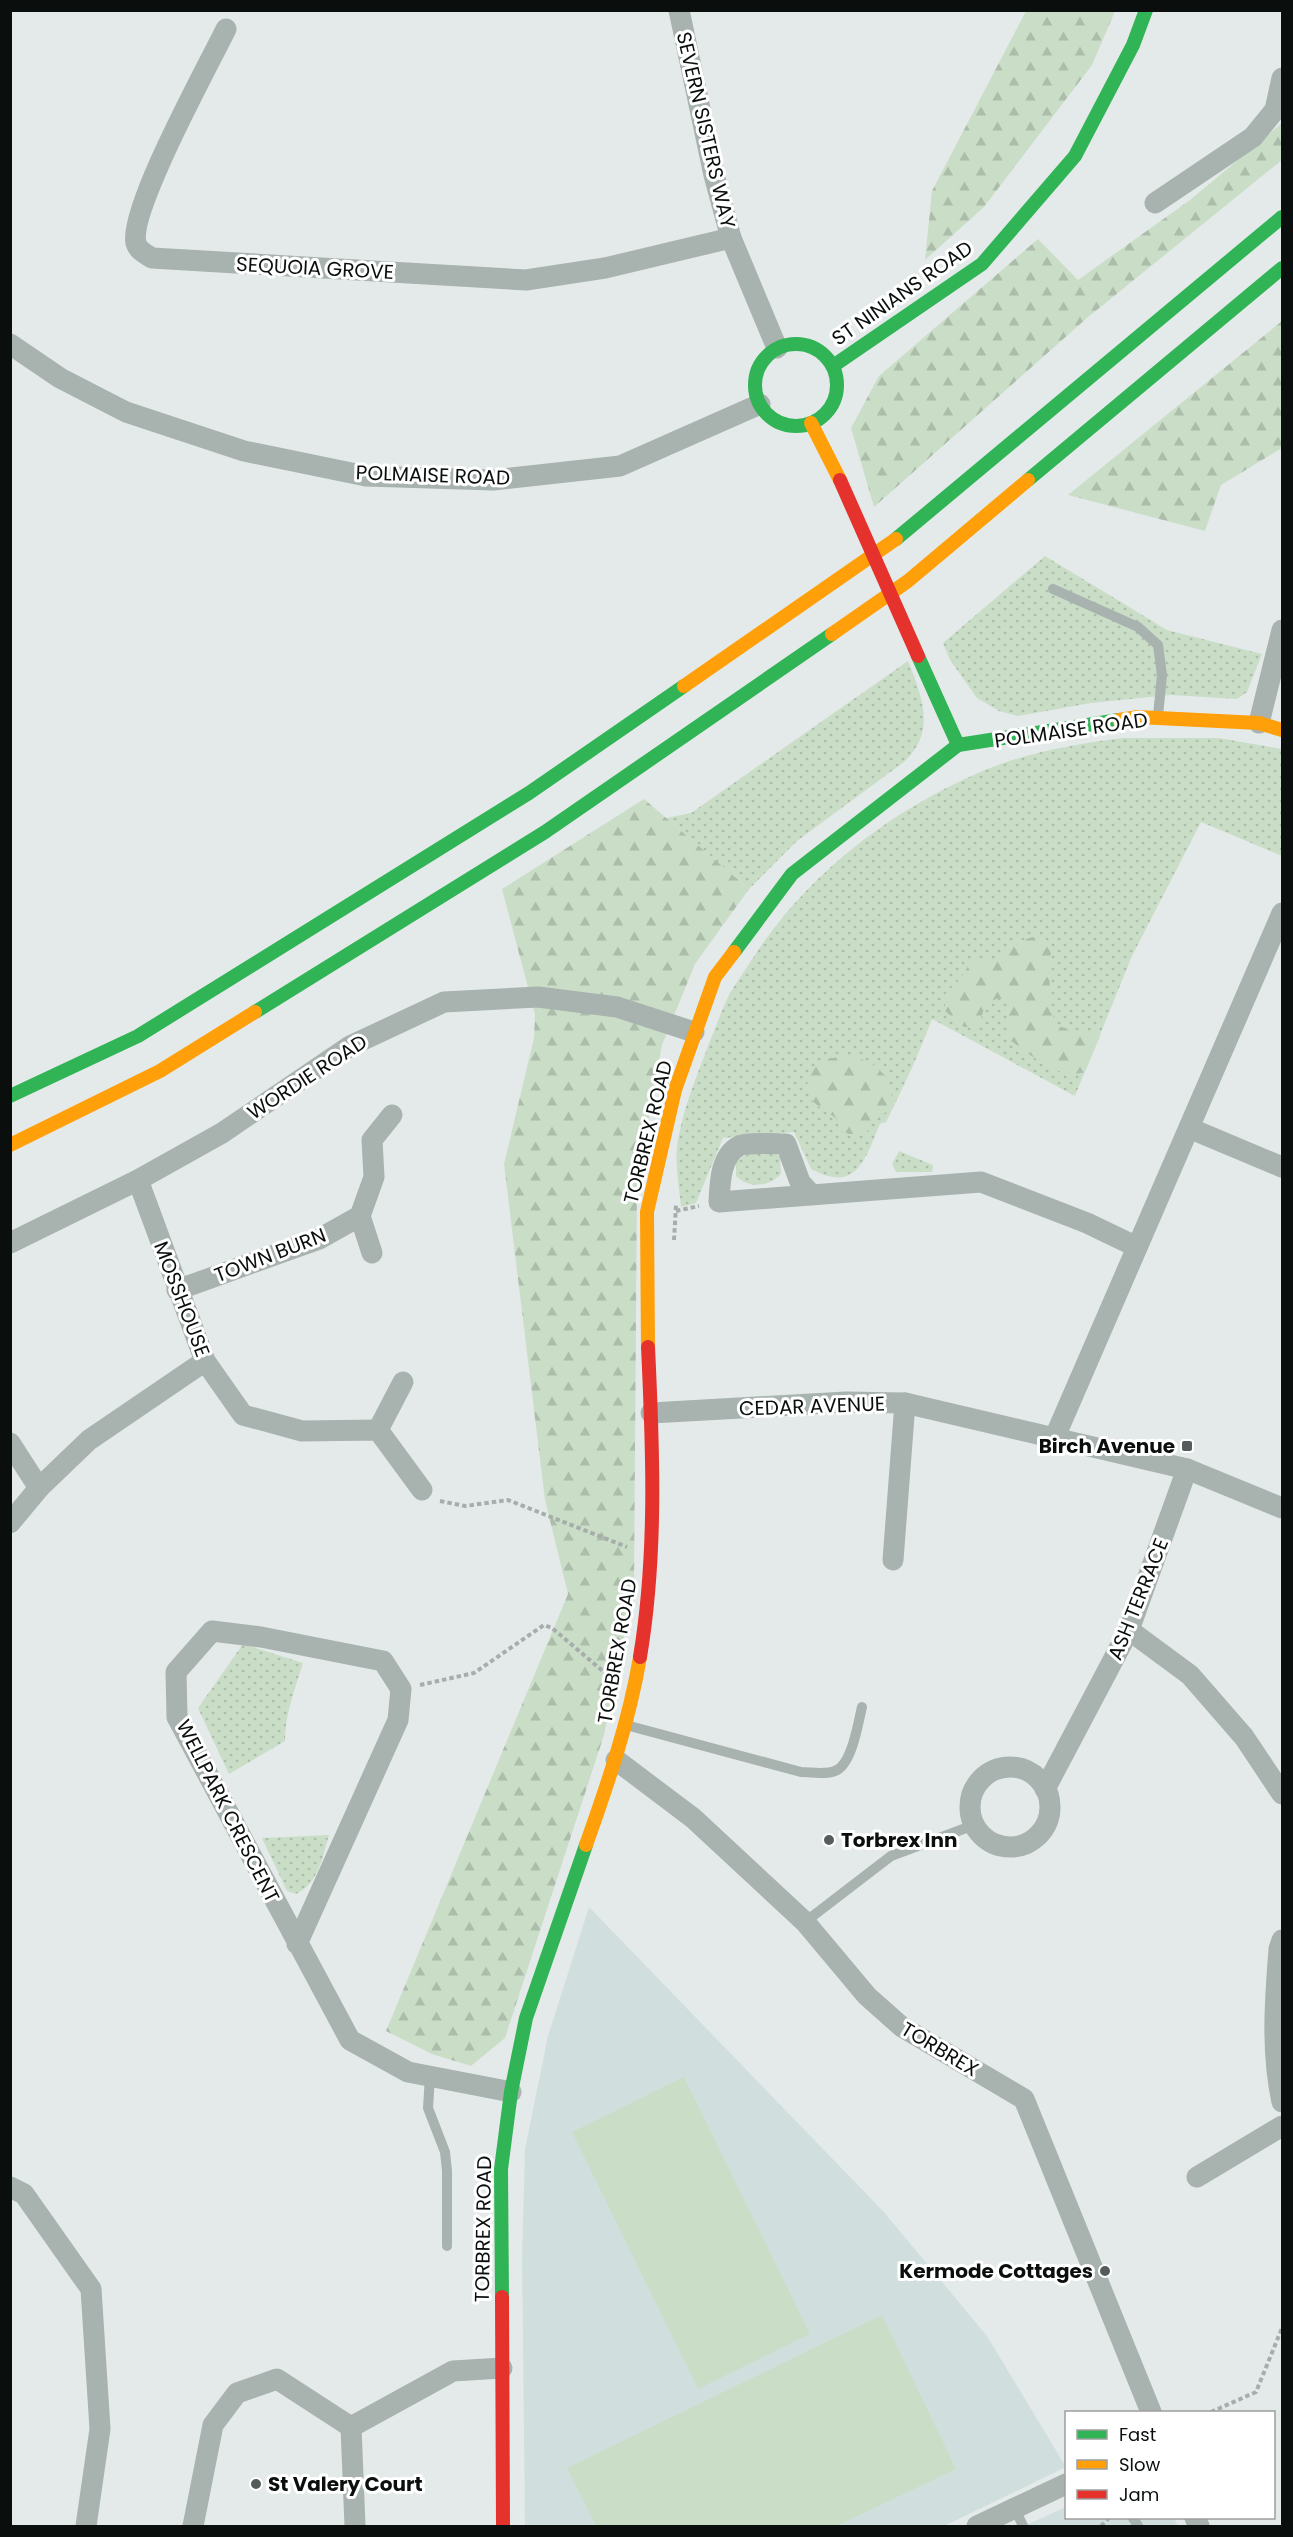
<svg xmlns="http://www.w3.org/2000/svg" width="1293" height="2537" font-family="Poppins,sans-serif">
<defs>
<pattern id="grass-dots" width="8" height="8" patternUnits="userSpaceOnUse" patternTransform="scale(1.5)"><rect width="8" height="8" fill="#cadec7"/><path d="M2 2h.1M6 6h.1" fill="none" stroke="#acbdaa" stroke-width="1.8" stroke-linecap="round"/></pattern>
<pattern id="forest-firs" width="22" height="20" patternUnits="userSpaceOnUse" patternTransform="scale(1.5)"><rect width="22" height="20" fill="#cadec7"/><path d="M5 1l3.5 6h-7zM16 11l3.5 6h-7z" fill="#acbdaa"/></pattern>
</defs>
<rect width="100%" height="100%" fill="#e4eaea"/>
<g fill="#d0dfde">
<path d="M589,1907L883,2211L987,2336L1066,2467L944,2526H525L522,2257L525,2149L548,2036Z"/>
<path d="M1066,2507V2518H1174L1178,2526H1024Z"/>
</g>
<g fill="url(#grass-dots)">
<path d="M1045,556L1167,630L1262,654L1247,692L1237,699L1170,695L1091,703L1018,716L999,711L977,698L950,660L943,643Z"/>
<path d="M908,661C922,697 937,731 904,762L797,841L749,889L666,818L691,813Z"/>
<path d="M1123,738H1219L1282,749V856L1201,822L1132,956L1075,1096L932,1019C919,1054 903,1088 886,1122L880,1124C865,1159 857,1194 811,1169L794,1132L723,1138L696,1203L681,1207C679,1185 674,1162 678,1140C684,1105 698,1073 710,1041C716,1027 721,1012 727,999C733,987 742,975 749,964C804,877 885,814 978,773C1023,753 1075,744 1123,738Z"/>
<path d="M899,1151L933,1165L932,1172H896L892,1164Z"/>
<path d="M776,1153L780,1157L781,1174C769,1187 749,1189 736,1176V1162L747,1154Z"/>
<path d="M243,1644L303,1663C295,1689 285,1714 285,1741L229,1774L198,1708Z"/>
<path d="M329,1835C322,1858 319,1883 296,1894L287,1891L262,1838Z"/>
</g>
<g fill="url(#forest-firs)">
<path d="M1026,11H1115L1092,65L984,207L925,260L932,191Z"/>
<path d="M1282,123V160L1087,318L874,507L851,428L879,376L1038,239L1078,280L1190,200Z"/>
<path d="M1282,321V448L1221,485L1205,531L1068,495Z"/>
<path d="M644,799L749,889L695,964L662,1045L637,1184L634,1588L604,1735L505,2038L471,2066L432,2054L386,2031L568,1594L545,1500L504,1164L534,1038L535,1014L502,889Z"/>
<path d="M1044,936L1051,951L1049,969L1051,1011L1057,1025L1076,1033L1101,1034L1085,1072C1057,1081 1029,1052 1008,1039L1007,1001L999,998L986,1003L978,1027H964L945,1011V994L959,980L973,959H1001C1015,944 1022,937 1044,936Z"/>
<path d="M850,1055L871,1063L888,1078L894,1107L874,1120L866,1133L849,1134L841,1131L836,1118C815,1104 805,1101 808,1073L827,1059Z"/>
</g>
<g fill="#cadec7">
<path d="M684,2077L810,2334L698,2389L572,2132Z"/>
<path d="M882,2315L956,2469L837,2526H596L567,2468Z"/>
</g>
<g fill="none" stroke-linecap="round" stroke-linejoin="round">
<g stroke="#a6aeab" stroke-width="4" stroke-dasharray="4.5 3" stroke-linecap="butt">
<path d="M676,1211L699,1206"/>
<path d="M674,1240L676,1205"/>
<path d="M440,1501L465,1506L508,1500L627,1547"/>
<path d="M420,1685L474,1673L544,1625L552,1628L611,1678"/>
<path d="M1211,2412L1256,2392L1282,2328"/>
<path d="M1101,2526L1109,2518"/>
</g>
<g stroke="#a8b2ae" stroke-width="10">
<path d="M1053,589L1138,627L1158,645L1162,675L1158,716"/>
<path d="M626,1725L801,1772C811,1772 825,1775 835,1771C852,1765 858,1723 862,1707"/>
<path d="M805,1922L891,1856L974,1825"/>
<path d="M430,2076L428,2108L445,2152L447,2171V2246"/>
<path d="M1015,2509L1023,2526"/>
<path d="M1133,2518L1138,2526"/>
</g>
<g stroke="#a8b2ae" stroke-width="21">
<path d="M679,10L714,175L731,238L777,348"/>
<path d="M226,29C208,66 128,211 136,243C138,251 146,254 152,258L526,280L605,268L731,238"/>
<path d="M1155,203L1253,137L1275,110L1282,78"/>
<path d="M10,344L60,378L126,412L244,451L366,476L493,480L620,466L760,404"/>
<path d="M1259,723L1282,630"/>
<path d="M1189,1128L1282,1167"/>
<path d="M138,1180L205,1361L243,1415L302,1431L378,1430L422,1490"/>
<path d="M812,1195L800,1182L786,1144C776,1144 748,1142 739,1146C720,1156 720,1184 719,1202L981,1182L1087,1223L1137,1247"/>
<path d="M360,1216L372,1253"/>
<path d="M10,1243L138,1180L222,1133L350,1046L444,1002L538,997L617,1007L694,1032"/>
<path d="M177,1290L319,1239L360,1216L374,1177L372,1140L392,1115"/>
<path d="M651,1413L846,1402L905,1403L1187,1469L1282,1508"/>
<path d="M378,1430L403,1382"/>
<path d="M1054,1439L1282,913"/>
<path d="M10,1443L39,1488"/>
<path d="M10,1523L39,1488L89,1440L205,1361"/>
<path d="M893,1560L905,1403"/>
<path d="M1129,1630L1190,1675L1244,1737L1282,1794"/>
<path d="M616,1760L693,1818L805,1922L867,1996L902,2027L1024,2099L1151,2412"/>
<circle cx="1010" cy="1807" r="40"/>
<path d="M1045,1789L1129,1630L1187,1469"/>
<path d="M1282,1940L1279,1949C1275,2000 1271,2051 1282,2102"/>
<path d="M297,1944L398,1720L401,1689L383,1661L261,1637L212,1631L176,1672L177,1717L350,2040L408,2072L511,2092"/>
<path d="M1197,2177L1282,2126"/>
<path d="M10,2187L24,2194L91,2289L100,2429L86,2526"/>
<path d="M1195,2518L1199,2526"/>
<path d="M193,2526L213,2425L237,2393L277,2379L351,2427"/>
<path d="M355,2526L351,2427L453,2371L502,2368"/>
<path d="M977,2526L1066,2484"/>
</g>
<g stroke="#30b455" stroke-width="14">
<circle cx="796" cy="385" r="41"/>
<path d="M833,366L982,264L1075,156L1133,45L1146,10"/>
<path d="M1028,480L1282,268"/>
<path d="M896,539L1282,217"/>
<path d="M918,656L958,745"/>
<path d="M734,952L792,874L958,745L1119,720"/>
<path d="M255,1012L545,832L832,634"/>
<path d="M10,1096L138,1036L529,793L684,686"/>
<path d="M502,2297L501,2169L511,2092L526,2018L586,1845"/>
</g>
<g stroke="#ff9f0a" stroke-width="14">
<path d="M811,423L840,480"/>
<path d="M832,634L908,581L1028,480"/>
<path d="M684,686L896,539"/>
<path d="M1119,720L1138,717L1259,723L1282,730"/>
<path d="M10,1145L160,1071L255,1012"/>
<path d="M648,1347L647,1212L675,1090L715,977L734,952"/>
<path d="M586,1845C608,1783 629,1722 640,1657"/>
</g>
<g stroke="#e5322d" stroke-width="14">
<path d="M640,1657C657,1555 653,1451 648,1347"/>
<path d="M502,2297L503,2526"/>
</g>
<path stroke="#e5322d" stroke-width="14" d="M840,480L918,656"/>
</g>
<g fill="#565c5b" stroke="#fff" stroke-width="2">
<rect x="1181" y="1440" width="12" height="12" rx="3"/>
<circle cx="829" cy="1840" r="6"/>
<circle cx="1105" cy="2271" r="6"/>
<circle cx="256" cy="2484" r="6"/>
</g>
<g text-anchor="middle" stroke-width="6" stroke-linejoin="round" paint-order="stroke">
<g font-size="20" fill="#0a0f0e" stroke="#fff">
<text transform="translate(706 130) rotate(77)" y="7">SEVERN SISTERS WAY</text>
<text transform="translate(315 268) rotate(3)" y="7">SEQUOIA GROVE</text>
<text transform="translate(902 293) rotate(-35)" y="7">ST NINIANS ROAD</text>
<text transform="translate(433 475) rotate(2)" y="7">POLMAISE ROAD</text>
<text transform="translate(1071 730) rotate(-8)" y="7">POLMAISE ROAD</text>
<text transform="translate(307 1077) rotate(-33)" y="7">WORDIE ROAD</text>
<text transform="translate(648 1132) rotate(-76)" y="7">TORBREX ROAD</text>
<text transform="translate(270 1255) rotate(-21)" y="7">TOWN BURN</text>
<text transform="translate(182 1299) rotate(69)" y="7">MOSSHOUSE</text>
<text transform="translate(812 1406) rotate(-2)" y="7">CEDAR AVENUE</text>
<text transform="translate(1138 1599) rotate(-68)" y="7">ASH TERRACE</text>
<text transform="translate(617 1651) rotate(-80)" y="7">TORBREX ROAD</text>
<text transform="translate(228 1811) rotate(63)" y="7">WELLPARK CRESCENT</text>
<text transform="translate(940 2049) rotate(31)" y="7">TORBREX</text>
<text transform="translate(483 2229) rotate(-89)" y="7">TORBREX ROAD</text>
</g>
<g font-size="20" font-weight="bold" fill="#0a0f0e" stroke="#fff" text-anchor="end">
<text x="1175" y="1453">Birch Avenue</text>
<text x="841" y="1847" text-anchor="start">Torbrex Inn</text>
<text x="1093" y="2278">Kermode Cottages</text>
<text x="268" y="2491" text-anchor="start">St Valery Court</text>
</g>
</g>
<rect width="1293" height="2537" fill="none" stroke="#0a0f0e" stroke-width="24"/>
<rect x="1065" y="2411" width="210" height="108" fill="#ffffff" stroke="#9d9f9f" stroke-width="1.5"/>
<rect x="1077" y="2430" width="30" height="9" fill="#30b455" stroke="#9d9f9f" stroke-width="1.5"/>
<text x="1119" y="2441" font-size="18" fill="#0a0f0e">Fast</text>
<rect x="1077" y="2460" width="30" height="9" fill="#ff9f0a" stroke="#9d9f9f" stroke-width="1.5"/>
<text x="1119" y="2471" font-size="18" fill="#0a0f0e">Slow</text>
<rect x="1077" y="2490" width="30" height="9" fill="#e5322d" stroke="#9d9f9f" stroke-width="1.5"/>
<text x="1119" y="2501" font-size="18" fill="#0a0f0e">Jam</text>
</svg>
